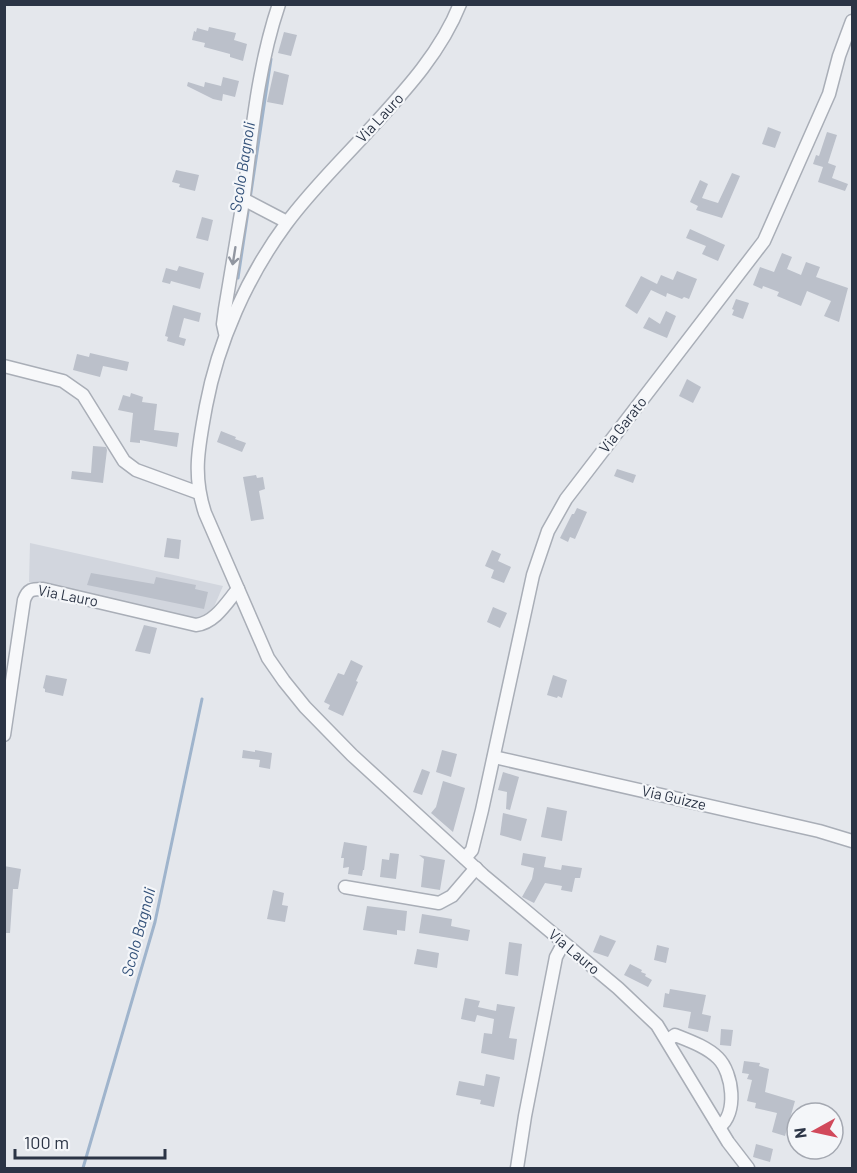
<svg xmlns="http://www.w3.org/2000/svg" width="857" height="1173" font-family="Barlow,sans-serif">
<rect width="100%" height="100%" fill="#e4e7ec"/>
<path fill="#d2d6de" d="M30,543L223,586L210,616L199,621L29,582Z"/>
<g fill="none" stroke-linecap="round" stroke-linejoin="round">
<g stroke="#9fb4cc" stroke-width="3">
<path d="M250,199L271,59"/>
<path d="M238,278L249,205"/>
<path d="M83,1168L155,922L202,699"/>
</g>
</g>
<g fill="#bbc0ca">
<path d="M209,27L236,33L234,40L247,44L243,61L230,57V54L204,47L205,43L192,40L194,31L196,32L197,28L208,31Z"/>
<path d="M284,32L297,35L291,56L278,53Z"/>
<path d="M274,71L289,75L283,105L267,102Z"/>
<path d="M223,77L239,81L235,97L223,94L222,101L213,99L187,86L188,82L204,87L205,82L221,86Z"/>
<path d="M768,127L781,132L775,148L762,144Z"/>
<path d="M827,132L837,135L828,163L836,166L832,178L848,184L845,191L818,182L823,167L813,164L816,155L819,156Z"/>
<path d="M176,170L199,175L195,191L179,187L180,184L172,182Z"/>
<path d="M732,173L740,176L722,218L696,210L698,206L690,202L700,180L708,184L702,198L718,203Z"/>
<path d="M202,217L213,220L208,241L196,238Z"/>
<path d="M690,229L725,245L718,261L702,254L706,246L686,238Z"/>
<path d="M782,253L792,257L787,269L801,275L806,262L820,267L816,277L848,288L839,322L824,316L831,301L807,291L801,306L777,296L779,292L763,286L762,289L753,285L760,267L774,272Z"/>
<path d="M179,266L204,273L200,289L171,281L170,284L162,282L166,268L177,271Z"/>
<path d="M677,271L697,279L689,299L684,297L682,299L667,293L666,297L651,290L637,314L625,306L641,276L657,284L661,275L673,280Z"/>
<path d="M736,299L749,303L743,319L732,315L734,310L732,309Z"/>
<path d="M173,305L201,313L199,322L184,318L179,337L186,339L184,346L167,341L168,337L165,336Z"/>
<path d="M666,311L676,316L667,338L643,328L649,317L660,324Z"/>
<path d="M90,353L129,362L127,371L103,366L100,377L73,370L77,354L89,357Z"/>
<path d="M687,379L701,387L693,403L679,396Z"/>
<path d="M131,393L143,397L142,402L157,404L154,430L179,433L177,447L140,440V443L130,442L133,413L118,410L123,395L130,397Z"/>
<path d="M221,431L236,437L235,439L246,443L242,452L217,442Z"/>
<path d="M93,446L106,447L107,450L103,483L71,479L72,471L91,473Z"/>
<path d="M617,469L636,475L633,483L614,476Z"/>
<path d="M256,475L257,478L263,477L265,489L259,491L264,519L251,521L243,477Z"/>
<path d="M577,508L587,512L575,539L570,537L568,542L560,538L572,514H574Z"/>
<path d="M167,538L181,540L179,559L164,557Z"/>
<path d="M492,550L501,554L498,561L511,567L504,583L491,578L494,570L485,566Z"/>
<path d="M91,573L154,584L156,577L196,585L195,589L208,592L204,609L87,585Z"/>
<path d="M493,607L507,613L500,628L487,622Z"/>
<path d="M144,625L157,628L150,654L135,651Z"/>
<path d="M351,660L363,666L356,681L358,682L343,716L328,709L330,705L324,702L338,673L344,675Z"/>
<path d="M46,675L67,679L63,696L45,692V689L43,688Z"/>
<path d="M553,675L567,680L562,698L558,696L557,698L547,695Z"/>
<path d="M243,750L255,752V750L272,753L270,769L259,767L260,760L242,758Z"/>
<path d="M442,750L457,754L451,777L436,772Z"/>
<path d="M422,769L430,772L422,795L413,792Z"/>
<path d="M503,772L519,777L510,810L506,809L507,792L498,790Z"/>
<path d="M443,781L465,788L453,832L431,813L436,807Z"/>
<path d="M547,807L567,811L562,841L541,837Z"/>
<path d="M503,813L527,819L521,841L500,835Z"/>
<path d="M344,842L367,846L364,870H363L362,876L348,874L349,867L343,868L344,858H341Z"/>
<path d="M390,853L399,854L396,879L380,877L382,859L389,860Z"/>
<path d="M523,853L546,857L544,867L561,870L562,865L582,868L580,878H575L572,892L561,890L562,886L545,883L534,903L522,897L532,879L534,868L521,865Z"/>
<path d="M419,855L445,860L440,890L421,887L424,859Z"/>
<path d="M4,866L21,869L18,889H13L10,933H4Z"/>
<path d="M273,890L284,893L282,905L288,906L285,922L267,919Z"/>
<path d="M367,906L407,911L405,931L397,930V935L363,930Z"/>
<path d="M422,914L452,919L451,926L470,930L468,941L419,933Z"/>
<path d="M600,935L616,941L608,957L593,952Z"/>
<path d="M509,942L522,944L518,976L505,974Z"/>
<path d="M657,945L669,948L666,963L654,960Z"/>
<path d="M417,949L439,953L437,968L414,964Z"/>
<path d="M630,964L642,970L641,972L646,974L645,976L652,980L648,987L624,975Z"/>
<path d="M670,989L706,995L702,1014L711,1016L708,1032L688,1028L691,1012L663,1007L665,993L669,994Z"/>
<path d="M465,998L480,1001L478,1007L496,1011L497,1004L515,1007L509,1038L517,1039L514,1060L481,1053L484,1033L492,1034L494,1019L477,1015L475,1022L461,1019Z"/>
<path d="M721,1029L733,1030L731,1046L720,1045Z"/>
<path d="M744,1061L760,1063L759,1066L769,1069L765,1092L795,1101L785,1136L772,1132L777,1113L755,1108L756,1103L747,1101L752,1080L747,1079L749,1074L742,1073Z"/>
<path d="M486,1074L500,1077L494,1107L480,1104L481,1100L456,1095L459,1081L484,1086Z"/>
<path d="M756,1144L773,1149L770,1162L753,1157Z"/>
</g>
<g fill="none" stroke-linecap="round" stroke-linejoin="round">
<defs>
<g id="minor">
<path d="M460,4C439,57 398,98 361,139C335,167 308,194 286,224C247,277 218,342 206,406C199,445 192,474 205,513L268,658L284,681L305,707L352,755L483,875L618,988L657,1025L728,1142L748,1168"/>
<path d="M243,199L287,222"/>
<path d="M225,333L223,324L225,309C231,271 238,233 244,195C252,131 258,66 279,4"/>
<path d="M4,366L63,381L83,395L124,461L136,470L199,493"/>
<path d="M4,735L24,600C28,589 32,589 43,589L196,625C215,623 227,602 238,589"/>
<path d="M494,757L819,831L852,841"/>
<path d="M465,858L472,850L482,810L533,575L548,531L566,499L764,241L829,94L839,56L852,21"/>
<path d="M345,887L439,903L452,896L476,868"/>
<path d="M668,1040L675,1035C690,1041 707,1047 718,1058C733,1073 738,1114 719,1127"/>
<path d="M517,1168L525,1116L556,957L563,944"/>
</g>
</defs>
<use href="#minor" stroke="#a9aeb7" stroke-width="15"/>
<use href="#minor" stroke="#f7f8fa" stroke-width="12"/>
</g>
<defs><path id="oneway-shaft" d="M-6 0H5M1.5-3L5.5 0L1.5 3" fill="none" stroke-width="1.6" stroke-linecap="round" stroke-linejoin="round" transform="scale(1.5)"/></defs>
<use stroke="#9196a0" href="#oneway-shaft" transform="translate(234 256) rotate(99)"/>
<g text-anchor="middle" stroke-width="4.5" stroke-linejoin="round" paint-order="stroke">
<g font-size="15" fill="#2b3445" stroke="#f4f6f9">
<text transform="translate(380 118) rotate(-47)" y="5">Via Lauro</text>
<text transform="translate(623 425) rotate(-52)" y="5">Via Garato</text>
<text transform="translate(68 596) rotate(11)" y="5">Via Lauro</text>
<text transform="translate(674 798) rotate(13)" y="5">Via Guizze</text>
<text transform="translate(574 952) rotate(40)" y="5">Via Lauro</text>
</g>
<g font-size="16" font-style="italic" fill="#34527a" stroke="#f4f6f9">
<text transform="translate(242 167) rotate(-81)" y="6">Scolo Bagnoli</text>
<text transform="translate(138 932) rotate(-75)" y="6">Scolo Bagnoli</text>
</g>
</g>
<rect width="857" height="1173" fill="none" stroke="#2b3445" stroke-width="12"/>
<g transform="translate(815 1131) rotate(262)"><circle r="28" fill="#f4f6f9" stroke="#a4a8b1" stroke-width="1.5"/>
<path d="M0-4.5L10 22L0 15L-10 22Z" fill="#d1495b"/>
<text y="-9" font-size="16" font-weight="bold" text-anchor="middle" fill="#2b3445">N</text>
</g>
<path d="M15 1149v9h150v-9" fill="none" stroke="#2b3445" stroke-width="3"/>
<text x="24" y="1149" font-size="18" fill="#2b3445" stroke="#f4f6f9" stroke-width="4.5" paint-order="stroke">100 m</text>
</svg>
